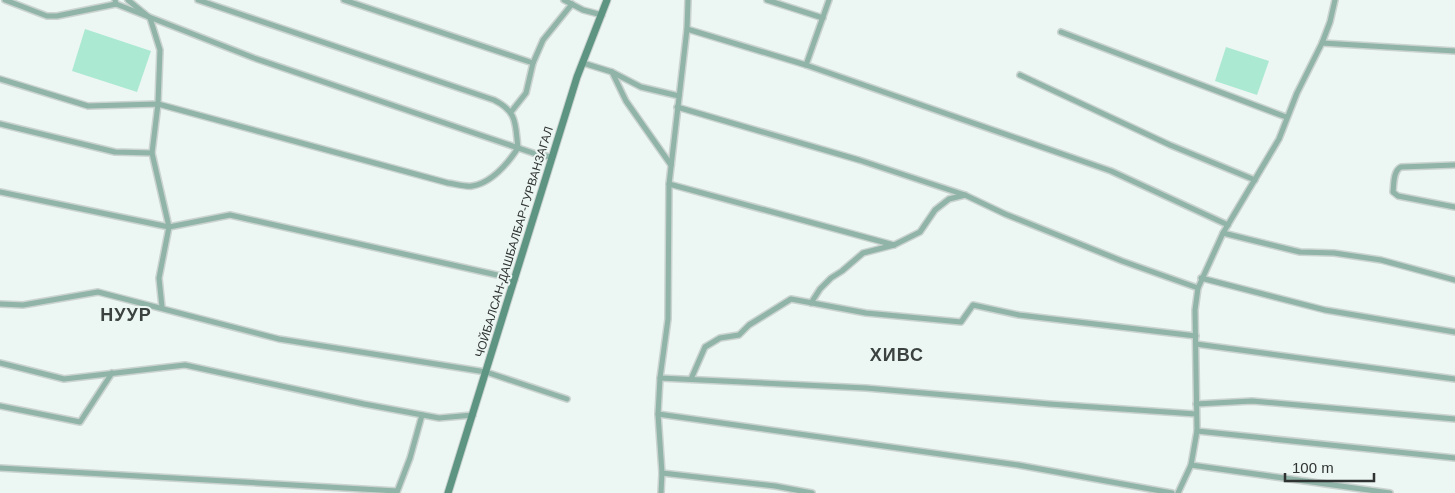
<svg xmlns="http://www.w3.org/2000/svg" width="1455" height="493" font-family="Arial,sans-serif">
<rect width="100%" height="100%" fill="#ecf6f2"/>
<g fill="#ace9d3">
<path d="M85,29L151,51L137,92L72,71Z"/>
<path d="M1226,47L1269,61L1257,95L1215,81Z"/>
</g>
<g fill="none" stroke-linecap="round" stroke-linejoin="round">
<defs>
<g id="street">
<path d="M5,0L47,16H57L116,4"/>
<path d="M115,0L116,4L254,58L474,133L539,155L552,157"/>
<path d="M128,0L150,18L160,50L158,104L152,153L169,227L159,278L162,307"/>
<path d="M344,0L533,63"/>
<path d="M564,0L583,10L602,15"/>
<path d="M767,0L823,18"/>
<path d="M687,29L806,65L1111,171L1228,225"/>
<path d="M1061,32L1286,117"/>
<path d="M1322,43L1455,51"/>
<path d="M583,63L612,72L626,101L671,165"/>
<path d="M806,65L829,0"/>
<path d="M612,72L641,87L679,96"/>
<path d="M1020,75L1170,145L1255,180"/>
<path d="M0,79L88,106L158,104L448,183C456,184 465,187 472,186C492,183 508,163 518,148C515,124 518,112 494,100L198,0"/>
<path d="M677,107L859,160L965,195L1005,214L1122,261L1198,288"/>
<path d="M511,112L526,93L533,63L543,40L572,4"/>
<path d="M0,124L115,152L152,153"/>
<path d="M1455,165L1401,167C1393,171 1394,184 1393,192L1398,196L1455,207"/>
<path d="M669,184L894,245"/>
<path d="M0,192L169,227L230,215L515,279"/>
<path d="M1223,233L1300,252L1334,253L1381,260L1455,280"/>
<path d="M1201,278L1325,310L1455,332"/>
<path d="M811,303L820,289L831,278L842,271L863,253L894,245L920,232L935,210L949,199L965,195"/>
<path d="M0,304L23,305L98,292L279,339L486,372L567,399"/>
<path d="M1196,344L1455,379"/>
<path d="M0,363L64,379L185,365L364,404L439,418L473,415"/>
<path d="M660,378L866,388L1049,404L1196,414"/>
<path d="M691,379L705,347L720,338L739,335L749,325L791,299L866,313L961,322L973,305L1019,315L1196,336"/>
<path d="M1196,404L1252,401L1455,419"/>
<path d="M0,406L80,422L112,373"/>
<path d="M658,414L1018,465L1172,493"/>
<path d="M1197,431L1455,458"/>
<path d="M1191,465L1390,493"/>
<path d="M0,468L397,491"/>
<path d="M662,473L775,486L812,493"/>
<path d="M397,492L410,458L422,415"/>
<path d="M661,493L662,473L658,414L660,378L668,319L669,184L687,29L688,0"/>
<path d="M1178,493L1191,465L1197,431L1195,310L1198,288L1223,233L1279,139L1297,93L1322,43L1330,22L1335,0"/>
</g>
<path id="secondary" d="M448,493L577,77L607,0"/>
</defs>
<use href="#street" stroke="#cad3cf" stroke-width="8"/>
<use href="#secondary" stroke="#cad3cf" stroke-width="9"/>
<use href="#street" stroke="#90b4a7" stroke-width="5"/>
<use href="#secondary" stroke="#5e9482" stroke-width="7"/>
</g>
<g text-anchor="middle" stroke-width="4" stroke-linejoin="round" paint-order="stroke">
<g font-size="12" fill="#2f3331" stroke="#ecf6f2">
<text transform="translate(514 242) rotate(-73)" y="4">ЧОЙБАЛСАН-ДАШБАЛБАР-ГУРВАНЗАГАЛ</text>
</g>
<g font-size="18" font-weight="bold" letter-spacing="1" fill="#3b423f" stroke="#ecf6f2">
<text x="126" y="321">НУУР</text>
<text x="897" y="361">ХИВС</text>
</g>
</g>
<path d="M1285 473v8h89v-8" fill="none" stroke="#2f3331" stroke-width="2.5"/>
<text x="1292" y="473" font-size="15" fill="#2f3331" stroke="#ecf6f2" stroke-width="4" paint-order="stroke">100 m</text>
</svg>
